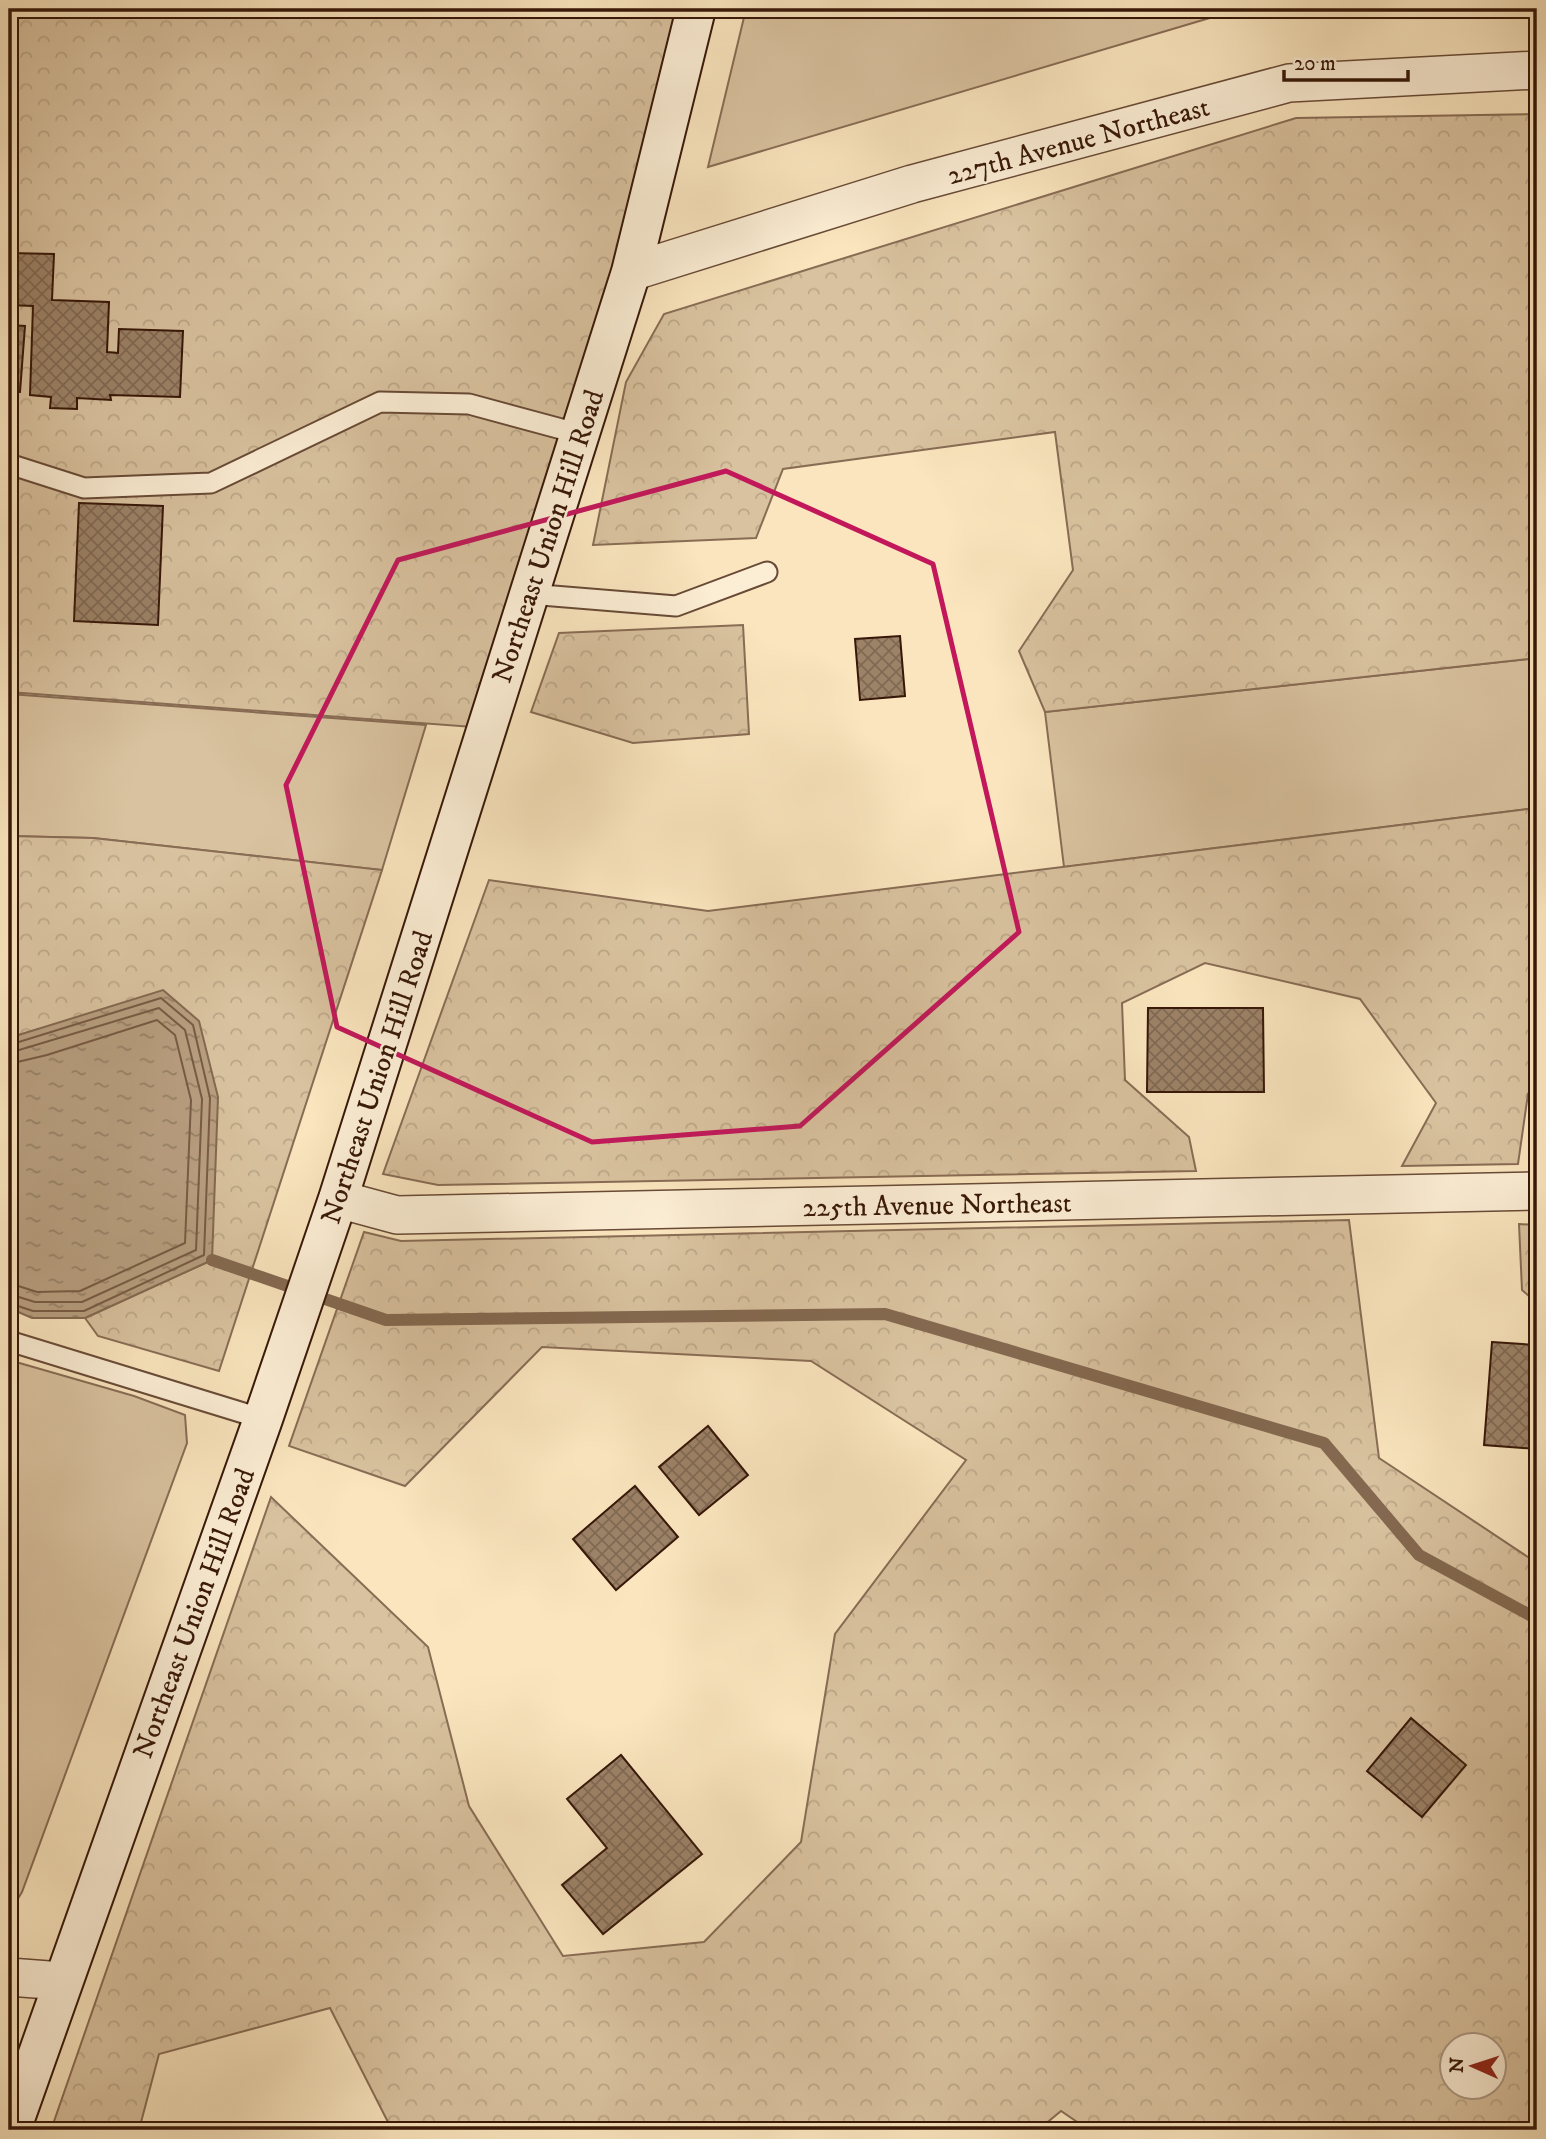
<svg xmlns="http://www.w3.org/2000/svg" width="1546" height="2139" font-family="'IM FELL DW Pica',serif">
<defs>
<pattern id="forest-crowns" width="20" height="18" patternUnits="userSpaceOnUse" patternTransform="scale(1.75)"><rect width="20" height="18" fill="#d9c29f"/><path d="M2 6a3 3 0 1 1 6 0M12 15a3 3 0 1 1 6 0" fill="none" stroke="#bba687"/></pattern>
<pattern id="water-ripples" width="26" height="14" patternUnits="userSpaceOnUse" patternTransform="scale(1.75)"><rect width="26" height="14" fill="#b89f80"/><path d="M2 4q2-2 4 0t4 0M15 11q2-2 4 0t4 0" fill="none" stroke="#968167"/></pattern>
<pattern id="building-cross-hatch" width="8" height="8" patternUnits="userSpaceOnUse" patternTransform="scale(1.75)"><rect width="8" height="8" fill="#9c8267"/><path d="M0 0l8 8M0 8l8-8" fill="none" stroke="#806953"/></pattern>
</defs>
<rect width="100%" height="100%" fill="#fae5be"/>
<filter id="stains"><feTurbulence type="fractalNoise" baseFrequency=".00286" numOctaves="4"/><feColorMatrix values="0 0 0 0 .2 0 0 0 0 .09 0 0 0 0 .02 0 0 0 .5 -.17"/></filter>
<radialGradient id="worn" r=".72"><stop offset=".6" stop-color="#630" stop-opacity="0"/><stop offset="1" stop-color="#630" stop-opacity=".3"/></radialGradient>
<g fill="#d9c29f" stroke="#886c54" stroke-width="2">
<path d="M746,9H1240L708,167Z"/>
<path d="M1537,658V808L1064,867L1045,712Z"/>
<path d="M9,694L426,725L382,870L93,838L9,836Z"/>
<path d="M9,1360L134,1396L185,1415L187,1443L22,1892L9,1913Z"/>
</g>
<g fill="url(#forest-crowns)" stroke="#886c54" stroke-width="2" fill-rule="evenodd">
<path d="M9,9H696L486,728L9,692Z"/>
<path d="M1458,9H1537V14Z"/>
<path d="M1537,114V658L1045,712L1019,651L1073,570L1055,432L783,469L756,538L593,545L626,382L664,314L1296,118Z"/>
<path d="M743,625L749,734L633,743L531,712L559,633Z"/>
<path d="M1537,808V1080L1528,1094L1518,1164L1402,1166L1436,1103L1360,999L1205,963L1122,1003L1125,1080L1189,1137L1196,1171L438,1185L383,1174L489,880L708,911Z"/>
<path d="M9,836L93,838L382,870L219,1371L98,1336L85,1318L212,1260L39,1029L9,1038Z"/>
<path d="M1349,1220L1379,1458L1537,1563V2130H1089L1061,2111L1038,2130H392L330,2008L159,2054L139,2130H51L271,1497L428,1647L469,1806L563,1956L704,1942L801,1842L835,1634L966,1460L811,1361L542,1347L405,1486L289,1446L364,1232L401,1241ZM1452,2044H1494V2086H1452Z"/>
<path d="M1519,1224L1537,1225V1303L1522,1290Z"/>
</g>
<path fill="url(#water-ripples)" stroke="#846950" stroke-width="2" d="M163,990L199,1021L218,1097L212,1260L85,1318H32L9,1308V1038Z"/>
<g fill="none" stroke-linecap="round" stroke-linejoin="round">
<g stroke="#785b44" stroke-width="2">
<path d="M9,1045L161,998L193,1025L210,1098L204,1255L84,1311H33L9,1303"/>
<path d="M9,1053L159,1008L185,1030L202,1099L196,1250L82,1302H35L9,1294"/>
<path d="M9,1064L47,1055L157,1020L175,1035L191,1100L185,1243L80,1291L37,1292L9,1283"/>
</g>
<path stroke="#846950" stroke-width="12" d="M212,1260L386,1320L885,1314L1324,1443L1419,1555L1537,1619"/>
</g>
<g fill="url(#building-cross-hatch)" stroke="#371708" stroke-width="2">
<path d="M9,253L54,254L52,300L109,302L107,352L118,353L119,329L183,331L180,397L110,395L111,400L77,398V409L50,408L51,397L30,395L33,306L9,305Z"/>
<path d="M9,325L25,326L20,392L9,391Z"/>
<path d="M79,503L163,506L158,625L74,621Z"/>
<path d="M900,636L905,696L860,700L855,639Z"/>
<path d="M1148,1008H1263L1264,1092H1147Z"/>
<path d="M1492,1342L1537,1345L1534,1406H1537V1449L1484,1445Z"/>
<path d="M708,1426L748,1475L699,1515L659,1467Z"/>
<path d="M635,1486L678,1537L616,1590L573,1539Z"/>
<path d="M1411,1718L1466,1765L1422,1817L1367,1771Z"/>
<path d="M621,1755L702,1854L603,1934L562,1885L607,1848L567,1799Z"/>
</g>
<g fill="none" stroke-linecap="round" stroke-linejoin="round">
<defs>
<g id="lane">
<path d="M9,464L84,488L211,483L380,402L469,404L580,434"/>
<path d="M529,594L676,606L767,572"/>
<path d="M9,1341L263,1419"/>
</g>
<g id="street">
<path d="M631,272L912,184L1289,83L1537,70"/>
<path d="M338,1199L397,1215L1537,1191"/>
<path d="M9,1977L62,1981"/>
</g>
<path id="secondary" d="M11,2130L263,1419L338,1199L631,272L696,9"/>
</defs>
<use href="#lane" stroke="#684a36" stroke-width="23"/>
<use href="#street" stroke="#684a36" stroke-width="40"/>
<use href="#secondary" stroke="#371708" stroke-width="42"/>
<use href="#lane" stroke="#fceed5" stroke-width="19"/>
<use href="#street" stroke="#fceed5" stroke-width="37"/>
<use href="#secondary" stroke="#fceed5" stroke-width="38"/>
</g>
<path fill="none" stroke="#c2185b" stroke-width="5" stroke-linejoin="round" d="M726,471L933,564L1019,932L800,1126L592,1142L337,1027L286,785L398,560Z"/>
<g text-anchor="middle" stroke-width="5" stroke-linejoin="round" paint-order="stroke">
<g font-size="28" fill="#371708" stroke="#fceed5">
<text transform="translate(1078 140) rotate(-15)" y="10">227th Avenue Northeast</text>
<text transform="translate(547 536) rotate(-72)" y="10">Northeast Union Hill Road</text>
<text transform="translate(376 1077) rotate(-72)" y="10">Northeast Union Hill Road</text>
<text transform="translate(937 1204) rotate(-1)" y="10">225th Avenue Northeast</text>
<text transform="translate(193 1613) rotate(-70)" y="10">Northeast Union Hill Road</text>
</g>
</g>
<rect width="1546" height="2139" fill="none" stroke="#fae5be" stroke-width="35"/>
<rect x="10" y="10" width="1525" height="2118" fill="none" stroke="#371708" stroke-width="3.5"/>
<rect x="18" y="18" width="1511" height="2104" fill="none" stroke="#371708" stroke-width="2"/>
<g transform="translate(1473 2066) rotate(273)"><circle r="33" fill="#fceed5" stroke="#ad9883" stroke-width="2"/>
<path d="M0-5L12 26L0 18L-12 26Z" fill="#8f2418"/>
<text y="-10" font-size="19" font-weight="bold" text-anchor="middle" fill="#371708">N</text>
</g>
<path d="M1284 70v10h124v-10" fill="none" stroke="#371708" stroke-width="3.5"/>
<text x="1294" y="70" font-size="21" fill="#371708" stroke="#fceed5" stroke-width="5" paint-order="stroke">20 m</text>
<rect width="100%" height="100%" filter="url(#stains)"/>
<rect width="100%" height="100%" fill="url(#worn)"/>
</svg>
